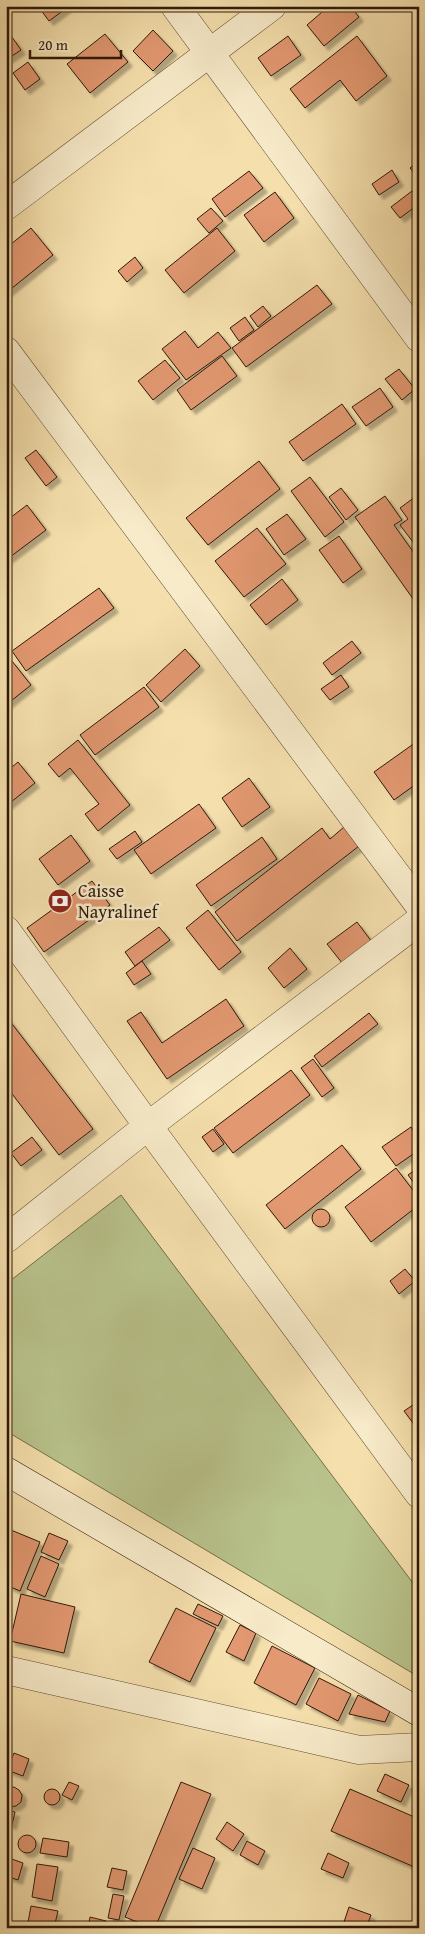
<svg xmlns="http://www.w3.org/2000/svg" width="425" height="1934" font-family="'Gentium Book Plus',serif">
<defs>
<filter id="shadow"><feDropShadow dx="4.5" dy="4.5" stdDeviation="1" flood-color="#0004"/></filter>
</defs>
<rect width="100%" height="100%" fill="#f5e0ad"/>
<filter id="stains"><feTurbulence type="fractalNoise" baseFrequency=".004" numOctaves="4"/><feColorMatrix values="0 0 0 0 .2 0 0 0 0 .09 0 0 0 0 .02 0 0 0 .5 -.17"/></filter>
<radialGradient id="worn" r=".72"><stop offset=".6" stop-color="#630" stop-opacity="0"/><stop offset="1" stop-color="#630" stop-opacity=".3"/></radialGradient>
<path fill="#b9c38c" stroke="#746e4a" d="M121,1195L419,1591V1677L6,1431V1284Z"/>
<g fill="#e29871" stroke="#2e1909" filter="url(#shadow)">
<path d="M38,6H67L68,7L49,21Z"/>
<path d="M329,6H350L359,17L324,46L307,25Z"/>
<path d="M153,30L173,51L153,71L133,51Z"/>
<path d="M105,34L128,62L90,93L67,64Z"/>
<path d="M288,36L301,55L271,76L258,58Z"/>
<path d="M357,36L387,76L356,101L340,80L305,108L290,89Z"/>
<path d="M12,37L21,50L6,60V41Z"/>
<path d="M28,62L40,79L25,90L13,73Z"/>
<path d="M419,161V179L410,168Z"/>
<path d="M392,170L399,182L379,195L372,184Z"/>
<path d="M249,171L263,188L225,217L212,199Z"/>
<path d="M412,191L419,199V204L400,218L391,207Z"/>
<path d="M275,192L294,218L264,242L244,215Z"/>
<path d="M211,208L223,221L209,233L197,219Z"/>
<path d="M31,228L53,255L6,293V248Z"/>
<path d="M217,228L235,251L184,293L165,270Z"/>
<path d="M135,257L143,268L127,282L118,271Z"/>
<path d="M317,285L332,304L246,367L232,348Z"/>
<path d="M263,306L271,316L258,327L250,316Z"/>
<path d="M245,317L254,330L239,341L230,328Z"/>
<path d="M185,331L198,348L218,332L231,348L186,380L162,349Z"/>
<path d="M222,356L237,376L191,410L177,390Z"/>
<path d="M165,360L180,378L153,400L138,381Z"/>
<path d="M399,369L415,389L402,400L385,379Z"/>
<path d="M380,388L393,407L366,426L352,407Z"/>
<path d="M342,404L356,424L303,461L289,442Z"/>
<path d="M36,450L57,477L46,486L25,458Z"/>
<path d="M259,461L280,489L208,545L186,518Z"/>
<path d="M310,477L344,522L325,537L291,491Z"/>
<path d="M341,488L358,510L346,520L329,497Z"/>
<path d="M419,494V550L400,525L408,519L400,508Z"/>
<path d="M385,496L402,520L394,525L419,560V601L416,603L355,517Z"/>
<path d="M27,505L46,530L6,560V521Z"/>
<path d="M287,514L306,539L284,555L266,529Z"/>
<path d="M257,528L286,564L244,597L215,561Z"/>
<path d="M339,536L362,569L343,583L319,550Z"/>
<path d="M282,579L298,600L266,625L250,605Z"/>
<path d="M99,588L114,608L26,671L12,651Z"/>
<path d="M352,641L361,653L332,675L323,663Z"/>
<path d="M185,649L200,666L161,702L146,685Z"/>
<path d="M12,661L31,685L6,705V666Z"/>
<path d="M341,675L349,687L330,700L321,689Z"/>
<path d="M144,687L159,707L95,755L80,735Z"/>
<path d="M78,740L130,805L98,831L85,814L99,804L70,768L59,777L48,764Z"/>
<path d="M419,740V782L394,800L374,772Z"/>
<path d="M18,762L35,783L6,806V772Z"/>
<path d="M249,778L270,807L242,827L222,798Z"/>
<path d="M199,804L216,828L151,874L134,850Z"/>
<path d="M344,827L359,846L237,941L215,912L322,828L330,839Z"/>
<path d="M135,831L142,842L117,859L109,849Z"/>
<path d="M71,835L90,861L58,885L39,859Z"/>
<path d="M262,837L277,859L211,906L196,885Z"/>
<path d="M92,881L110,905L44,952L27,928Z"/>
<path d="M208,910L241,952L219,970L186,928Z"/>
<path d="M357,922L372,942L343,964L327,944Z"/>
<path d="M159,927L170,940L135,966L125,952Z"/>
<path d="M290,948L307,969L284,988L268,968Z"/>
<path d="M142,961L151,974L134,985L126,973Z"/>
<path d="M226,999L244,1026L167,1079L127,1021L141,1012L162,1043Z"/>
<path d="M369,1013L378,1024L322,1067L314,1056Z"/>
<path d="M6,1016L93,1129L59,1155L6,1086Z"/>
<path d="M313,1059L334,1088L322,1097L301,1068Z"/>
<path d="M291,1070L310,1095L233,1153L214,1128Z"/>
<path d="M411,1127L419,1139V1150L396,1166L382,1147Z"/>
<path d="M213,1129L224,1144L213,1152L202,1137Z"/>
<path d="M32,1137L42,1150L21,1166L11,1153Z"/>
<path d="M342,1145L361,1169L285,1229L266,1205Z"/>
<path d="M419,1167V1190L408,1175Z"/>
<path d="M396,1168L419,1198V1205L371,1242L345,1207Z"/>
<circle cx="321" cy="1218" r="9"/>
<path d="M405,1269L415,1281L399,1294L390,1281Z"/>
<path d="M419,1401V1431L404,1411Z"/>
<path d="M6,1528L40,1542L20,1591L6,1585Z"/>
<path d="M49,1533L68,1541L59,1560L41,1552Z"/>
<path d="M41,1556L59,1564L45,1597L27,1589Z"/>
<path d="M21,1594L75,1607L64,1653L10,1641Z"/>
<path d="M198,1604L223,1616L218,1626L193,1614Z"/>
<path d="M176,1608L216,1628L190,1682L149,1662Z"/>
<path d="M240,1625L256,1633L244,1661L226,1652Z"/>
<path d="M272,1646L315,1668L296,1705L254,1683Z"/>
<path d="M319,1678L351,1694L338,1721L306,1704Z"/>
<path d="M358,1695L390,1711L385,1722L349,1714Z"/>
<path d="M14,1753L29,1759L23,1776L7,1770Z"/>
<path d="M385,1774L409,1785L401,1802L377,1791Z"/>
<path d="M69,1782L79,1786L72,1800L62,1795Z"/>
<path d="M181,1782L211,1794L155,1928H152L125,1917Z"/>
<path d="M14,1787L19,1790L22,1795L21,1802L16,1806L10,1807L6,1805V1788Z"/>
<circle cx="52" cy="1797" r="8"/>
<path d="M350,1789L419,1819V1869L331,1831Z"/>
<path d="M6,1810L15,1812L12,1825L6,1823Z"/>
<path d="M227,1822L244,1834L233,1851L216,1839Z"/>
<circle cx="27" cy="1844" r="9"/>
<path d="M43,1838L69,1842L67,1857L40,1853Z"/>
<path d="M247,1841L265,1851L258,1865L240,1855Z"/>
<path d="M193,1848L215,1858L202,1889L179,1879Z"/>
<path d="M328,1853L349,1863L343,1878L321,1869Z"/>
<path d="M6,1857L23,1863L18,1880L6,1876Z"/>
<path d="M37,1864L58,1867L52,1901L32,1897Z"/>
<path d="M112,1868L127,1871L123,1890L107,1887Z"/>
<path d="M113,1894L124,1896L119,1920L108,1918Z"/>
<path d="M31,1906L58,1911L54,1928H27Z"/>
<path d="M349,1907L371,1915L366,1928H342Z"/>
<path d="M90,1917L106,1921L105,1928H88Z"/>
</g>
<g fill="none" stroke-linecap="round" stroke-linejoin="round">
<defs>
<g id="minor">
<path d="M175,6L419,338"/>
<path d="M6,206L272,6"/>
<path d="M6,351L419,905"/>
<path d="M6,930L148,1126L419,1494"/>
<path d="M6,1239L148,1126L419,921"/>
<path d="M6,1670L359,1750L419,1747"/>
</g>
<path id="secondary" d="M6,1471L419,1712"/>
</defs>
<use href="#minor" stroke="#604b32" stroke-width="29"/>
<use href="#secondary" stroke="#2e1909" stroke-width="29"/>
<use href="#minor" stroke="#f8ebca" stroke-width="28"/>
<use href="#secondary" stroke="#f8ebca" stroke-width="28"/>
</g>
<defs>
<symbol id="bank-disc" viewBox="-11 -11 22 22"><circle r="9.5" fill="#8f2418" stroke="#f8ebca"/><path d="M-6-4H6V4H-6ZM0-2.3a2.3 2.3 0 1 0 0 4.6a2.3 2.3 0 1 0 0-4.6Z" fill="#fff"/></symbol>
</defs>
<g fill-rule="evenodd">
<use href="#bank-disc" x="46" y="887" width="28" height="28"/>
</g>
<g text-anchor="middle" stroke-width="5" stroke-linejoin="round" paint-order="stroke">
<g font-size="18" fill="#2e1909" stroke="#f8ebca" text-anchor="start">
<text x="78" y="897">Caisse<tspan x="78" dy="21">Nayralinef</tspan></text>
</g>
</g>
<rect width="425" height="1934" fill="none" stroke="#f5e0ad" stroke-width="25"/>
<rect x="8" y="8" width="410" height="1919" fill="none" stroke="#2e1909" stroke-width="2.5"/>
<rect x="12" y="12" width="400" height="1909" fill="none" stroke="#2e1909"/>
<path d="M30 50v8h91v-8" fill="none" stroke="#2e1909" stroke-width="2.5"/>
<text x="38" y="50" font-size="15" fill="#2e1909" stroke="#f8ebca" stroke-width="4" paint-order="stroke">20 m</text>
<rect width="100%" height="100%" filter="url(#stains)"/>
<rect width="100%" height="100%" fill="url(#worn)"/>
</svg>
